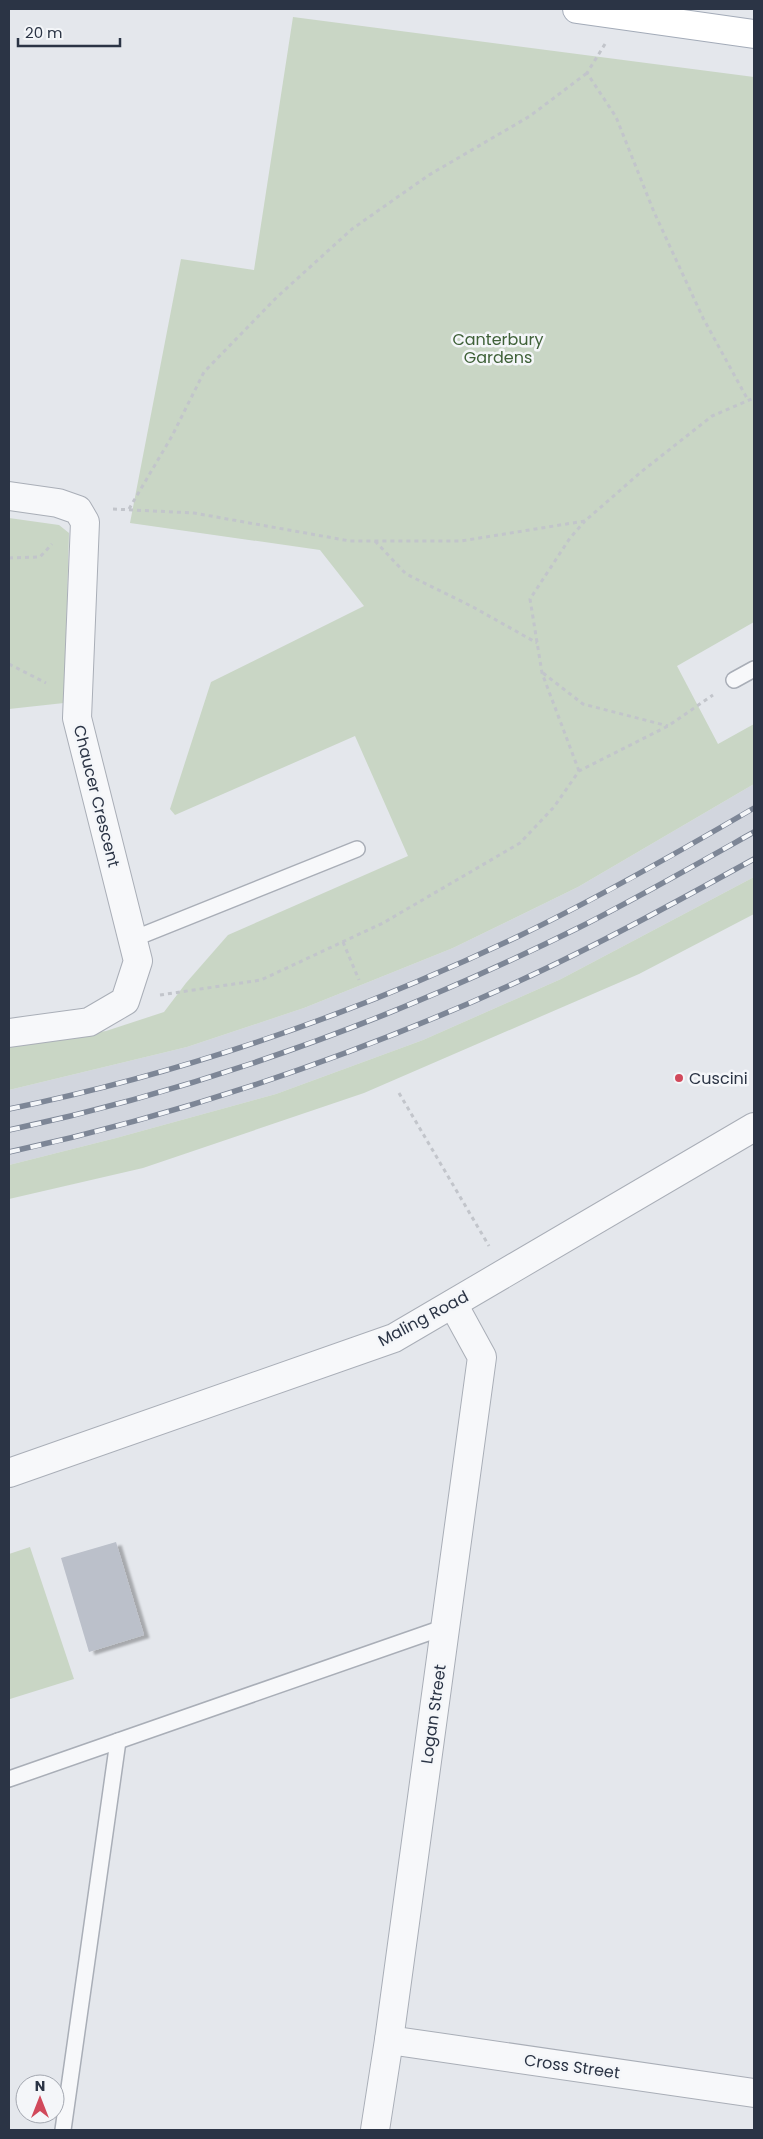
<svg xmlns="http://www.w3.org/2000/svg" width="763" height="2139" font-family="Poppins,sans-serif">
<defs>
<filter id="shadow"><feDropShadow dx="5.5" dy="3" stdDeviation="1" flood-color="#0004"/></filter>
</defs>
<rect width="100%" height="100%" fill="#e4e7ec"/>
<path fill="#d2d6de" d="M754,784V877L561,979L423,1040L276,1094L116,1138L9,1165V1090L187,1047L304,1008L453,948L578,887Z"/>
<g fill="#c9d6c5">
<path d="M293,17L754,77V622L677,666L718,744L754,724V784L578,887L453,948L304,1008L187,1047L9,1090V1046L106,1031L164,1012L186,983L228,935L408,856L355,736L175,815L170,809L211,682L364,606L320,550L130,523L181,259L254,270Z"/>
<path d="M9,518L59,525L69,533L64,703L9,709Z"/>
<path d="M754,877V914L639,974L364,1093L143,1168L9,1199V1165L116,1138L276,1094L423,1040L561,979Z"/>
<path d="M30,1547L74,1679L10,1699L9,1554Z"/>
</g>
<path fill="#bbc0ca" filter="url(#shadow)" d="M116,1542L144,1635L89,1652L61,1558Z"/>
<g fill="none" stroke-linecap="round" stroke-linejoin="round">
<defs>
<g id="service">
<path d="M734,680L754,669"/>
<path d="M133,939L357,849"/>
<path d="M9,1779L445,1627"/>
<path d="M63,2130L118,1741"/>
</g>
<g id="minor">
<path d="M9,496L58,503L78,510L85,522L77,718L138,961L125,1001L89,1022L9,1033"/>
<path d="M389,2040L754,2093"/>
<path d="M375,2130L389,2040L482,1357L453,1304"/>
</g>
<path id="tertiary" d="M9,1473L394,1338L754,1127"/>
<path id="primary" d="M577,9L754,34"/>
</defs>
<use href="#service" stroke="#a9aeb7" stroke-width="18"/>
<use href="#minor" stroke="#a9aeb7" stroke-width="30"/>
<use href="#tertiary" stroke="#a9aeb7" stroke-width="30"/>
<use href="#primary" stroke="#a3abb8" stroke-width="30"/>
<g stroke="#c2c5cb" stroke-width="3" stroke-dasharray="4 4" stroke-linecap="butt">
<path d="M605,44L587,73L616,117L654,212L703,318L748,400"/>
<path d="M113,509L194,513L350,541H461L585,521L641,472L712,416L754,398"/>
<path d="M129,509L172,436L204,372L277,297L352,229L429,175L530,116L587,73"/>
<path d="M375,541L406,574L473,607L537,643"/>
<path d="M9,558L40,557L52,544"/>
<path d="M9,664L46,683"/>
<path d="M543,673L583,704L668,726"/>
<path d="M579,771L542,673L530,599L570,538L585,521"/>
<path d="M343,942L359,980"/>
<path d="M160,995L261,980L383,923L520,843L554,807L579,771L668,726L713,695"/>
<path d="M399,1093L489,1246"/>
</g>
<use href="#service" stroke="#f7f8fa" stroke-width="15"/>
<use href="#minor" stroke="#f7f8fa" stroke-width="28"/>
<use href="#tertiary" stroke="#f7f8fa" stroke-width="28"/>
<use href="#primary" stroke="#fff" stroke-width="28"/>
<defs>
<g id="rail">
<path d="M9,1109C184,1073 357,1013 519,936C600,897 677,853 754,808"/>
<path d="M9,1130C206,1088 399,1017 580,927C639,897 697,864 754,832"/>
<path d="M9,1152C184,1114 354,1056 517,982C598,945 676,902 754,859"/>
</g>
</defs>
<use href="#rail" stroke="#7d8696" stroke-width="5.5"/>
<use href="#rail" stroke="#f4f6f9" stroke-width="4" stroke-dasharray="11" stroke-linecap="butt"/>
</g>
<circle fill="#d1495b" stroke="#f4f6f9" stroke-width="2" cx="679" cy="1078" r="5"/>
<g text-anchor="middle" stroke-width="5" stroke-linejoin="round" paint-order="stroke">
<g font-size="16" fill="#3f6138" stroke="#f4f6f9">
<text x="498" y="345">Canterbury<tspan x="498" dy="18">Gardens</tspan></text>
</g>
<g font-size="16" fill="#2b3445" stroke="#f4f6f9">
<text transform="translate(97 796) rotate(76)" y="6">Chaucer Crescent</text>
<text transform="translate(423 1318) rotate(-28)" y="6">Maling Road</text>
<text transform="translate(433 1714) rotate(-82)" y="6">Logan Street</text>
<text transform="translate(572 2066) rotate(8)" y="6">Cross Street</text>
</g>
<g font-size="16" fill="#2b3445" stroke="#f4f6f9" text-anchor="start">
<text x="689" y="1084">Cuscini</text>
</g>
</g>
<rect width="763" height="2139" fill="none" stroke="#2b3445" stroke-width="20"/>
<g transform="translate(40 2099)"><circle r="24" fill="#f4f6f9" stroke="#a4a8b1"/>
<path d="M0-4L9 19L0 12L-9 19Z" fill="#d1495b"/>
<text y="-8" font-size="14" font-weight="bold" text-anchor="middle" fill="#2b3445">N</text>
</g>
<path d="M18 38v8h102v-8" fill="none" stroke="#2b3445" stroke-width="2.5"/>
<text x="25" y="38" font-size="15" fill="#2b3445" stroke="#f4f6f9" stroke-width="4" paint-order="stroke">20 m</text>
</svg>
